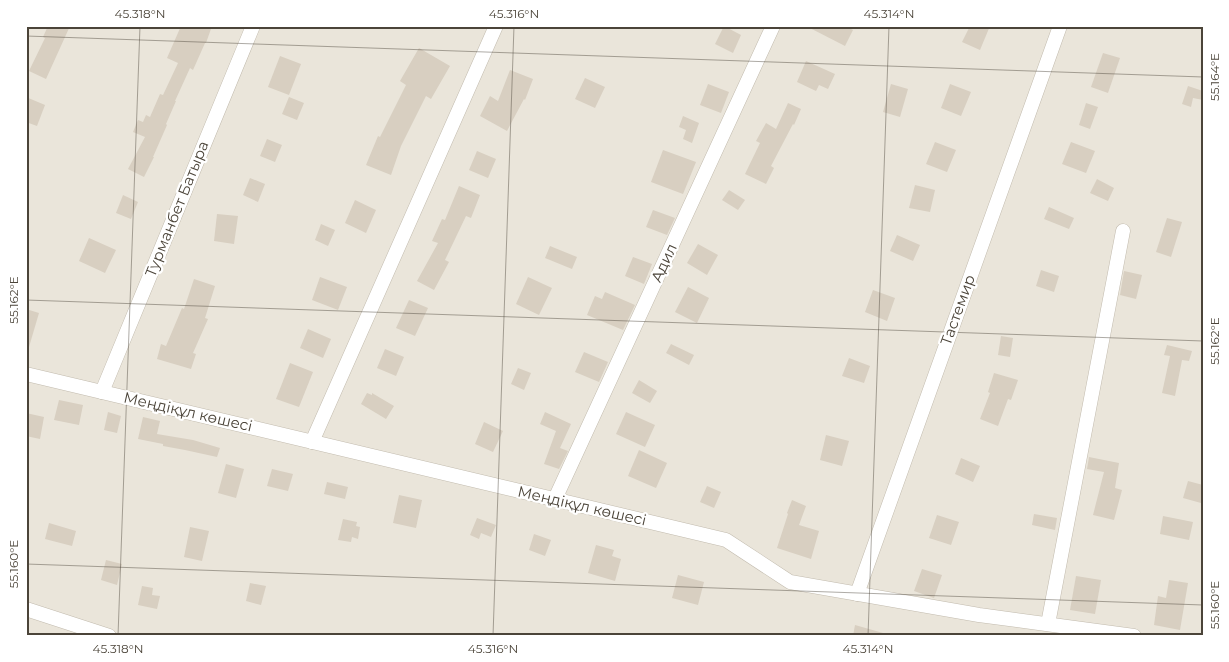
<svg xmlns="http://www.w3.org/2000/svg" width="1229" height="662" font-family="Montserrat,sans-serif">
<rect width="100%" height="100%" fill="#f6f3ec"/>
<rect fill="#eae5da" x="26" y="26" width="1177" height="610"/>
<g fill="#d8cfc1">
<path d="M48,26H70L46,79L29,71L45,38L43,37Z"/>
<path d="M181,26H212L206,43H205L193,70L190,68L175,101H176L166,124L167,125L153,157H154L144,177L128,169L145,137L133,132L138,120L143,122L146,115L150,117L160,94L163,95L178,63L167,58Z"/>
<path d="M724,26L741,35L733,53L715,44Z"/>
<path d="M806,26H845L853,30L845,46Z"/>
<path d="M970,26H990L980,50L962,42Z"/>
<path d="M419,48L450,66L431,99L426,96L401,146L391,175L366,165L378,136L380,137L406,85L400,81Z"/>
<path d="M1103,53L1120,58L1108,93L1091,87Z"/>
<path d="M280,56L301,64L289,95L268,87Z"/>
<path d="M806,61L835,74L828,89L819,85L816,91L797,82Z"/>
<path d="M510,70L533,79L525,100L524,99L507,131L480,116L490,96L498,101Z"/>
<path d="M585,78L605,87L595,108L575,99Z"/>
<path d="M708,84L729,92L721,113L700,105Z"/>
<path d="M891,84L908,89L900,117L883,112Z"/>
<path d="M950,84L971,92L961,116L941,108Z"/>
<path d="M1188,86L1203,91V100L1193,98L1191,107L1182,104Z"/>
<path d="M26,97L45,105L37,126L26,122Z"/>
<path d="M289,97L304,103L297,120L282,114Z"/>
<path d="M788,103L801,109L794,125L793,124L771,166L774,168L766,184L745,174L760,143L756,141L766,123L776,129Z"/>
<path d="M1086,103L1098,107L1090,129L1079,125Z"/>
<path d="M683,116L699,123L692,143L683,139L686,130L679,127Z"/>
<path d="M267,139L282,145L275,162L260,156Z"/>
<path d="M935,142L956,150L947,172L926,164Z"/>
<path d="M1071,142L1095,151L1086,173L1062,164Z"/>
<path d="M663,150L696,162L683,194L651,182Z"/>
<path d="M477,151L496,159L488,178L469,170Z"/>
<path d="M250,178L265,184L258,202L243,195Z"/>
<path d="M1097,179L1114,188L1108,201L1090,193Z"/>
<path d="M915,185L935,190L930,212L909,208Z"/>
<path d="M459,186L480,195L471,218L466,216L445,260L449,262L434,290L417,281L438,243L432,241L442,219L445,220Z"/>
<path d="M729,190L745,200L738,210L722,200Z"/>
<path d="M123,195L138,202L131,219L116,213Z"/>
<path d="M355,200L376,210L366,233L345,223Z"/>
<path d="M1049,207L1074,218L1069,229L1044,219Z"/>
<path d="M653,210L675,218L667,235L646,227Z"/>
<path d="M217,214L238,216L234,244L214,241Z"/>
<path d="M1167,218L1182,222L1171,257L1156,252Z"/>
<path d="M321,224L335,230L328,246L315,240Z"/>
<path d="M897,235L920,245L913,261L890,251Z"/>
<path d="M89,238L116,250L105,273L79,261Z"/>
<path d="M698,244L718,255L707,275L687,263Z"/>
<path d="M550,246L577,257L572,269L545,258Z"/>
<path d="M633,257L652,264L644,284L625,276Z"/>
<path d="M1041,270L1059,276L1054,292L1036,286Z"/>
<path d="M1124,271L1142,275L1136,299L1120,295Z"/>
<path d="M320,277L347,287L338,310L312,300Z"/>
<path d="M528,277L552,288L539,315L516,304Z"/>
<path d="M194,279L215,286L205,318L208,319L193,353L196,354L191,369L157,359L161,344L166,346L182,308L184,309Z"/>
<path d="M688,287L709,298L697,323L675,312Z"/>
<path d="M873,290L895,298L887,321L865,312Z"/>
<path d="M605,292L635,305L623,330L587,315L595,296L602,299Z"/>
<path d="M409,300L428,308L415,336L396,328Z"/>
<path d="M26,309L39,313L29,347H26Z"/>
<path d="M308,329L331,339L323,358L300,348Z"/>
<path d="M1001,336L1013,338L1010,357L998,355Z"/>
<path d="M671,344L694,355L689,365L666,353Z"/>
<path d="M1167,345L1192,351L1189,361L1182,360L1175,396L1162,393L1170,356L1164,355Z"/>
<path d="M385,349L404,357L396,376L377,368Z"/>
<path d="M584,352L608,362L599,382L575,372Z"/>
<path d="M849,358L870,366L864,383L842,376Z"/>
<path d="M290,363L313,372L299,407L276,399Z"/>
<path d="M518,368L531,373L524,390L511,384Z"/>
<path d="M994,373L1018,380L1011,400L1008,399L998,426L980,419L990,393L988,392Z"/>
<path d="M639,380L657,391L650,403L632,393Z"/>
<path d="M367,393L372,395V393L394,406L386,419L361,404Z"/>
<path d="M59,400L83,405L79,425L54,420Z"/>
<path d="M108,412L121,416L117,433L104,430Z"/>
<path d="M545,412L571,424L560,448L568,451L559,469L544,464L556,431L540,424Z"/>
<path d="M626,412L655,425L645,447L616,434Z"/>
<path d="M26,413L44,417L40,439L26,436Z"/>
<path d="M143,417L160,421L157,434L193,440L220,448L217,457L185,450L163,446V444L138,439Z"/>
<path d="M484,422L503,431L493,452L475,444Z"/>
<path d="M826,435L849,441L842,466L820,460Z"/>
<path d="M639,450L667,463L656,488L628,476Z"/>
<path d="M1089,457L1119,463L1115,488L1122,490L1114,520L1093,515L1104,472L1087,469Z"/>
<path d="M961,458L980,466L973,482L955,474Z"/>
<path d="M226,464L244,469L236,498L218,493Z"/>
<path d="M272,469L293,474L288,491L267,486Z"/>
<path d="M1188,481L1203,485V496L1201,503L1183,498Z"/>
<path d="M327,482L348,487L345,499L324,494Z"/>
<path d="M707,486L721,492L714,508L700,502Z"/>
<path d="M399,495L422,500L416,528L393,523Z"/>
<path d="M792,500L806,506L799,525L819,531L811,559L777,548L788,514L787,513Z"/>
<path d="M1034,514L1057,518L1055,530L1032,525Z"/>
<path d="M937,515L959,522L951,545L929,538Z"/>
<path d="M1163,516L1193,522L1189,540L1160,534Z"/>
<path d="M477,518L496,525L491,537L481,533L479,539L470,535Z"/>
<path d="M343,519L357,522L356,526L360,527L358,539L352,537L351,542L338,540Z"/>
<path d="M49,523L76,531L72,546L45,539Z"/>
<path d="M190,527L209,531L202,561L184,557Z"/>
<path d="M534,534L551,540L545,556L529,550Z"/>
<path d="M596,545L614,550L612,556L621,559L615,581L588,573Z"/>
<path d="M106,560L122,564L117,585L101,580Z"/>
<path d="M922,569L942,575L934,598L914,591Z"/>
<path d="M678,575L704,582L698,605L672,598Z"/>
<path d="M1076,576L1101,580L1095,614L1070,610Z"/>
<path d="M1169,580L1188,583L1180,630L1154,625L1158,596L1166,598Z"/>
<path d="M250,583L266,586L261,605L246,601Z"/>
<path d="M142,586L153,588L152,595L160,596L157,609L138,605Z"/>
<path d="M855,625L883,633L882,636H853Z"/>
</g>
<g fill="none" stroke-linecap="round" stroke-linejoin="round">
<defs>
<g id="minor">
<path d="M26,374L726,540L790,582L979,615L1134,636"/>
<path d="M102,392L253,26"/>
<path d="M312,442L496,26"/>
<path d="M555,499L773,26"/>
<path d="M857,594L1060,26"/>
<path d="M26,609L109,636"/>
<path d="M1048,624L1123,231"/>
</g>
</defs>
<use href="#minor" stroke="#c2bbae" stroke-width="15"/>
<use href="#minor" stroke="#fff" stroke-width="14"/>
</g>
<path fill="none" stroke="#4b4439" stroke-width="1" stroke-opacity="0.45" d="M26,36L1203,77M26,300L1203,341M26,564L1203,605M118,636L140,26M493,636L514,26M868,636L889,26"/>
<g text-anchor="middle" stroke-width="4.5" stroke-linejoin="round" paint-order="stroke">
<g font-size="15" fill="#4b4439" stroke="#fff">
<text transform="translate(177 209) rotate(-68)" y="5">Турманбет Батыра</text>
<text transform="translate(664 263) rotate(-65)" y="5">Адил</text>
<text transform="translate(958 310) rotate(-70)" y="5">Тастемир</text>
<text transform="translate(188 412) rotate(13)" y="5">Меңдіқұл көшесі</text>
<text transform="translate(582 506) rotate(13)" y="5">Меңдіқұл көшесі</text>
</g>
</g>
<rect width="1229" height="662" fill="none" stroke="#ffffff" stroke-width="55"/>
<rect x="28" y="28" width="1174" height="606" fill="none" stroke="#4b4439" stroke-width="2"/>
<g font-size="12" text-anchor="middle" fill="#4b4439">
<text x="140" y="18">45.318°N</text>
<text x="514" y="18">45.316°N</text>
<text x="889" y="18">45.314°N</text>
<text transform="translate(1215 77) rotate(-90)" y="4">55.164°E</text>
<text transform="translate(14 300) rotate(-90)" y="4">55.162°E</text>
<text transform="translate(1215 341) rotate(-90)" y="4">55.162°E</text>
<text transform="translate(14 564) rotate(-90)" y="4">55.160°E</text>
<text transform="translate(1215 605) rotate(-90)" y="4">55.160°E</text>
<text x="118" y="653">45.318°N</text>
<text x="493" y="653">45.316°N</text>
<text x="868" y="653">45.314°N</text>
</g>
</svg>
